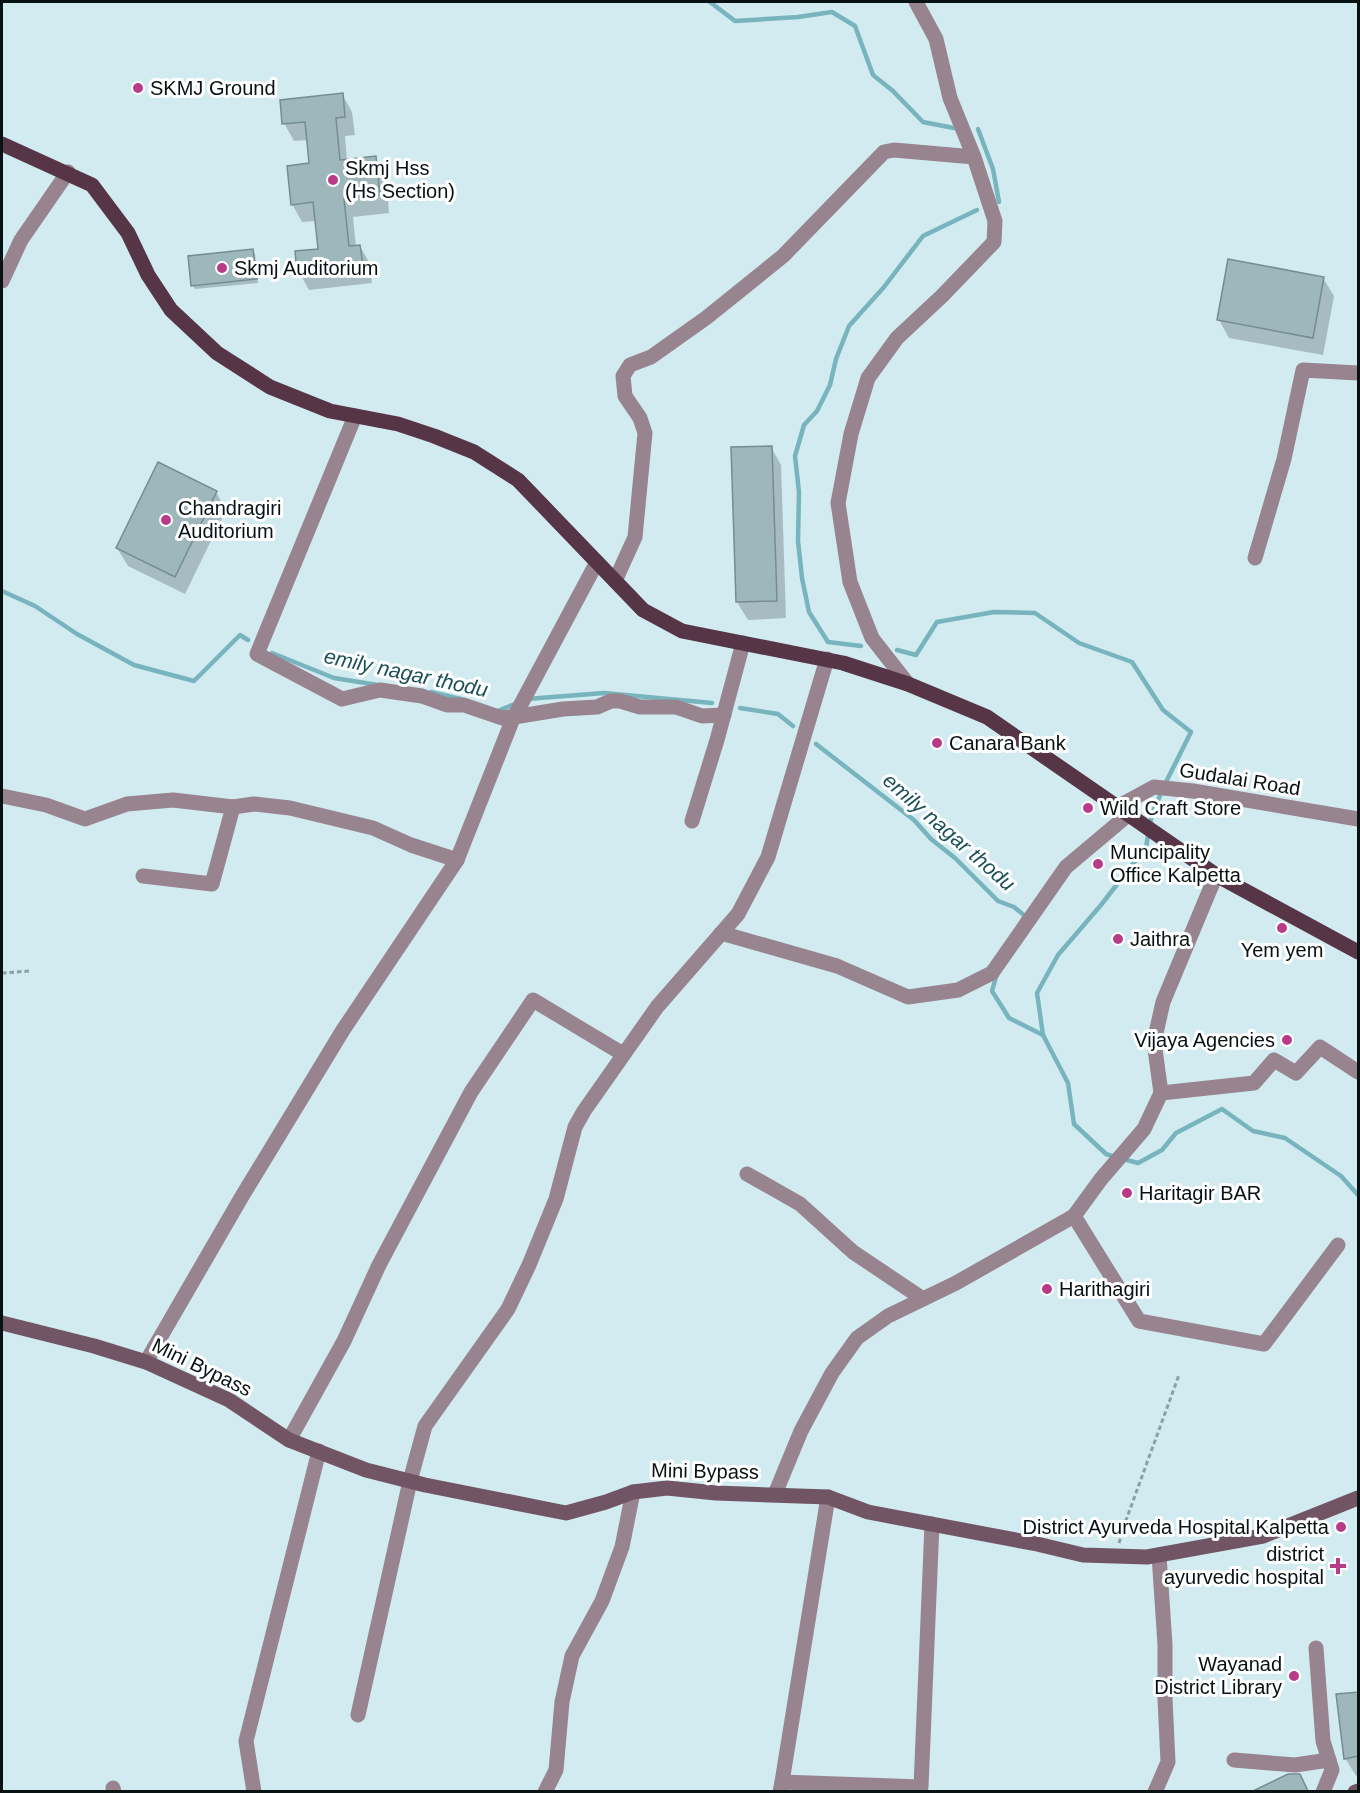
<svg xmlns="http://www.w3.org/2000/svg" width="1360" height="1793" font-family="Helvetica,sans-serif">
<rect width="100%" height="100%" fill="#d1ebf0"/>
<g fill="#0003">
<path d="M342,94L352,112L355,135L345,136L347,161L375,158L386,175L389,213L353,217L356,247L360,246L370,264L372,283L309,290L299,272L297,253L320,250L316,221L302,222L292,204L311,165L308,140L294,141L284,123Z"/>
<path d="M253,251L255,254L258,283L195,289L193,286Z"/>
<path d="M1323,278L1334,296L1323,355L1229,338L1219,320Z"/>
<path d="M771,447L781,465L786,618L748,620L737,602Z"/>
<path d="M216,492L226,510L185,594L128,566L117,548Z"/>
<path d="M1358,1693V1775L1356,1776L1345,1758Z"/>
<path d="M1299,1776L1308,1792L1258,1791Z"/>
</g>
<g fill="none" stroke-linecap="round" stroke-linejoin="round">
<g stroke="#78b4be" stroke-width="4.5">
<path d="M710,2L735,21L798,17L832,12L855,26L873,75L893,91L923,122L954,128"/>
<path d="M978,129L993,169L999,202"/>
<path d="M2,591L35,606L77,634L134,665L194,681L240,635L248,640"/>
<path d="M861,646L828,642L809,612L802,578L798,541L799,492L795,456L804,425L817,411L830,385L836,359L849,326L884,287L923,236L977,210"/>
<path d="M897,650L916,655L937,622L994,612L1035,613L1079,643L1132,662L1163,710L1191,732L1165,784"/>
<path d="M272,653L334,678L378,685"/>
<path d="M431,692L461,699"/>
<path d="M527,699L604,693L712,703"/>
<path d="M740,708L778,714L793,726"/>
<path d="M500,710L517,703"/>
<path d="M816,744L914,820L931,839L955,858L998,901L1014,907L1025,916L1023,919"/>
<path d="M996,977L992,991L1009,1018L1043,1035"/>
<path d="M1115,1157L1106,1154L1074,1124L1068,1083L1043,1035L1037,993L1058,955L1101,905L1146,847L1152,814L1162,791"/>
<path d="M1123,1159L1138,1163L1162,1150L1176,1133L1222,1109L1253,1131L1285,1138L1341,1176L1358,1195"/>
</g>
</g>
<g fill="#9db7bb" stroke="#748d91" stroke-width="1.5">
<path d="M343,93L345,117L336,118L340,160L376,156L380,195L344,199L349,246L360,245L363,265L297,272L295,251L318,249L313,202L291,205L287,166L309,163L305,122L282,124L280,100Z"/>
<path d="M253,249L257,279L191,286L188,256Z"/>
<path d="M1228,259L1324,277L1313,338L1217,320Z"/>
<path d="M772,446L777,601L736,602L731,447Z"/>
<path d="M158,462L217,491L175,577L116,548Z"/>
<path d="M1359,1692V1756L1344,1759L1336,1694Z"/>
<path d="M1288,1774H1300L1308,1791H1253Z"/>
</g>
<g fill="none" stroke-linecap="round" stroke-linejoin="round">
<g stroke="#8ba0a3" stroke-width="3" stroke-dasharray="4.5 3" stroke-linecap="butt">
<path d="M2,973L30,971"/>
<path d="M1119,1543L1125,1523L1179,1375"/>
</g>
<g stroke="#98848e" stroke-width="15">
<path d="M2,281L21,240L68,172"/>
<path d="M355,416L257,654L342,699L380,690L422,696L447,705H464L502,718L515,716"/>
<path d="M1255,558L1284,459L1303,370L1358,373"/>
<path d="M615,581L635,537L645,433L640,418L625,396L623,376L630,365L651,357L706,318L783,256L884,152L894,150L974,157"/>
<path d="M908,684L872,638L850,582L838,503L851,434L868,378L897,338L942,296L994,242L995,221L974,157L950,98L936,39L916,2"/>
<path d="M514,717L563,709L597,707L611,701H620L640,707H676L702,716L724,715"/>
<path d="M2,796L46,805L85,819L127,804L173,800L233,807"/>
<path d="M1119,806L1154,787L1193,791L1358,819"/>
<path d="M692,821L717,740L743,643"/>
<path d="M143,876L212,884L233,807L254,804L290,808L373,828L411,845L457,860"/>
<path d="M721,933L837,966L908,997L958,990L992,973L1066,867L1129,814"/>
<path d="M1161,1093L1254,1083L1274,1060L1296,1073L1320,1047L1358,1072"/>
<path d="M747,1174L800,1204L853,1252L923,1299"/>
<path d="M1074,1216L1139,1321L1264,1344L1338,1245"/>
<path d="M146,1362L241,1198L343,1030L457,860L512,721L597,562"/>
<path d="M289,1440L344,1341L379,1265L471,1092L533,1000L623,1054"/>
<path d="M358,1715L410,1481L425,1426L508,1309L529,1265L556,1199L575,1127L584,1111L657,1007L738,914L768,857L827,659"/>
<path d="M1234,1760L1295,1765L1329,1760"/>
<path d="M782,1782L828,1497"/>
<path d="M113,1788L114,1792"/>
<path d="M254,1792L246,1741L319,1451"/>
<path d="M545,1792L556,1770L562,1702L572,1656L602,1601L622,1547L633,1492"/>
<path d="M780,1792L782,1782L921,1787L932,1524"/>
<path d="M1155,1792L1168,1762L1165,1699V1645L1159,1555"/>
</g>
<g stroke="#98848e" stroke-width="15">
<path d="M775,1494L801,1431L832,1373L857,1338L888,1316L956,1283L1074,1216L1101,1179L1144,1129L1161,1093L1154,1042L1163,1002L1216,875"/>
<path d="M1316,1648L1323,1741L1332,1770L1323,1792"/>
</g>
<g stroke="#725564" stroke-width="15">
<path d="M2,1323L94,1346L146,1362L229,1400L289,1440L366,1470L425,1485L566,1513L606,1502L633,1492L667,1488L716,1493L828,1497L868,1512L1037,1544L1083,1555L1147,1557L1263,1536L1358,1498"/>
<path d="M1355,1792L1358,1791"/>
</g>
<path stroke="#563547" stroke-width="15" d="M2,144L92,185L128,233L148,275L171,310L217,353L270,387L330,411L398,424L434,436L474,452L518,480L643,610L682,631L843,663L908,684L987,717L1216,875L1358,952"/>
</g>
<g fill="#b83b8a" stroke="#fff" stroke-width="2">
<circle cx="138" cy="88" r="6"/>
<circle cx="333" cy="180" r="6"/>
<circle cx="222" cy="268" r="6"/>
<circle cx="166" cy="520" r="6"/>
<circle cx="937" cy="743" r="6"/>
<circle cx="1088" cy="808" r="6"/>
<circle cx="1098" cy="864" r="6"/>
<circle cx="1282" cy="928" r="6"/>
<circle cx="1118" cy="939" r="6"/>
<circle cx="1287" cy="1040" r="6"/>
<circle cx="1127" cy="1193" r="6"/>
<circle cx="1047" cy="1289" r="6"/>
<circle cx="1341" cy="1527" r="6"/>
<path d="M1335 1557h6v6h6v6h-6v6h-6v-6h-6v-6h6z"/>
<circle cx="1294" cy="1676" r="6"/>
</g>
<g text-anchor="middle" stroke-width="6" stroke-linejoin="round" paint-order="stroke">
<g font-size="20" fill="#081213" stroke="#fff" text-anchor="start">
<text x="150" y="95">SKMJ Ground</text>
<text x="345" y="175">Skmj Hss<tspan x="345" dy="23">(Hs Section)</tspan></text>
<text x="234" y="275">Skmj Auditorium</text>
<text x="178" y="515">Chandragiri<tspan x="178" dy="23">Auditorium</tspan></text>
<text x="949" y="750">Canara Bank</text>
<text x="1100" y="815">Wild Craft Store</text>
<text x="1110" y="859">Muncipality<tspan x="1110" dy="23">Office Kalpetta</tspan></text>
<text x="1130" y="946">Jaithra</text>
<text x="1282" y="957" text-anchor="middle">Yem yem</text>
<text x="1275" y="1047" text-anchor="end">Vijaya Agencies</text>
<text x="1139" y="1200">Haritagir BAR</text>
<text x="1059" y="1296">Harithagiri</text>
<text x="1329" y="1534" text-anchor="end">District Ayurveda Hospital Kalpetta</text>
<text x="1324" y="1561" text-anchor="end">district<tspan x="1324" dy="23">ayurvedic hospital</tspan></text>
<text x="1282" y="1671" text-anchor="end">Wayanad<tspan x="1282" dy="23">District Library</tspan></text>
</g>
<g font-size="20" fill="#081213" stroke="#fff">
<text transform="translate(1240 779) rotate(9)" y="7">Gudalai Road</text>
<text transform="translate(202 1367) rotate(26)" y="7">Mini Bypass</text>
<text transform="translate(705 1471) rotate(1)" y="7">Mini Bypass</text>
</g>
<g font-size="21" font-style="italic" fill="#1b5058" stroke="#fff">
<text transform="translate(406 673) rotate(12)" y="7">emily nagar thodu</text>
<text transform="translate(949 832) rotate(41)" y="7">emily nagar thodu</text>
</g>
</g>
<rect width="1360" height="1793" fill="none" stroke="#081213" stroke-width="6"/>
</svg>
